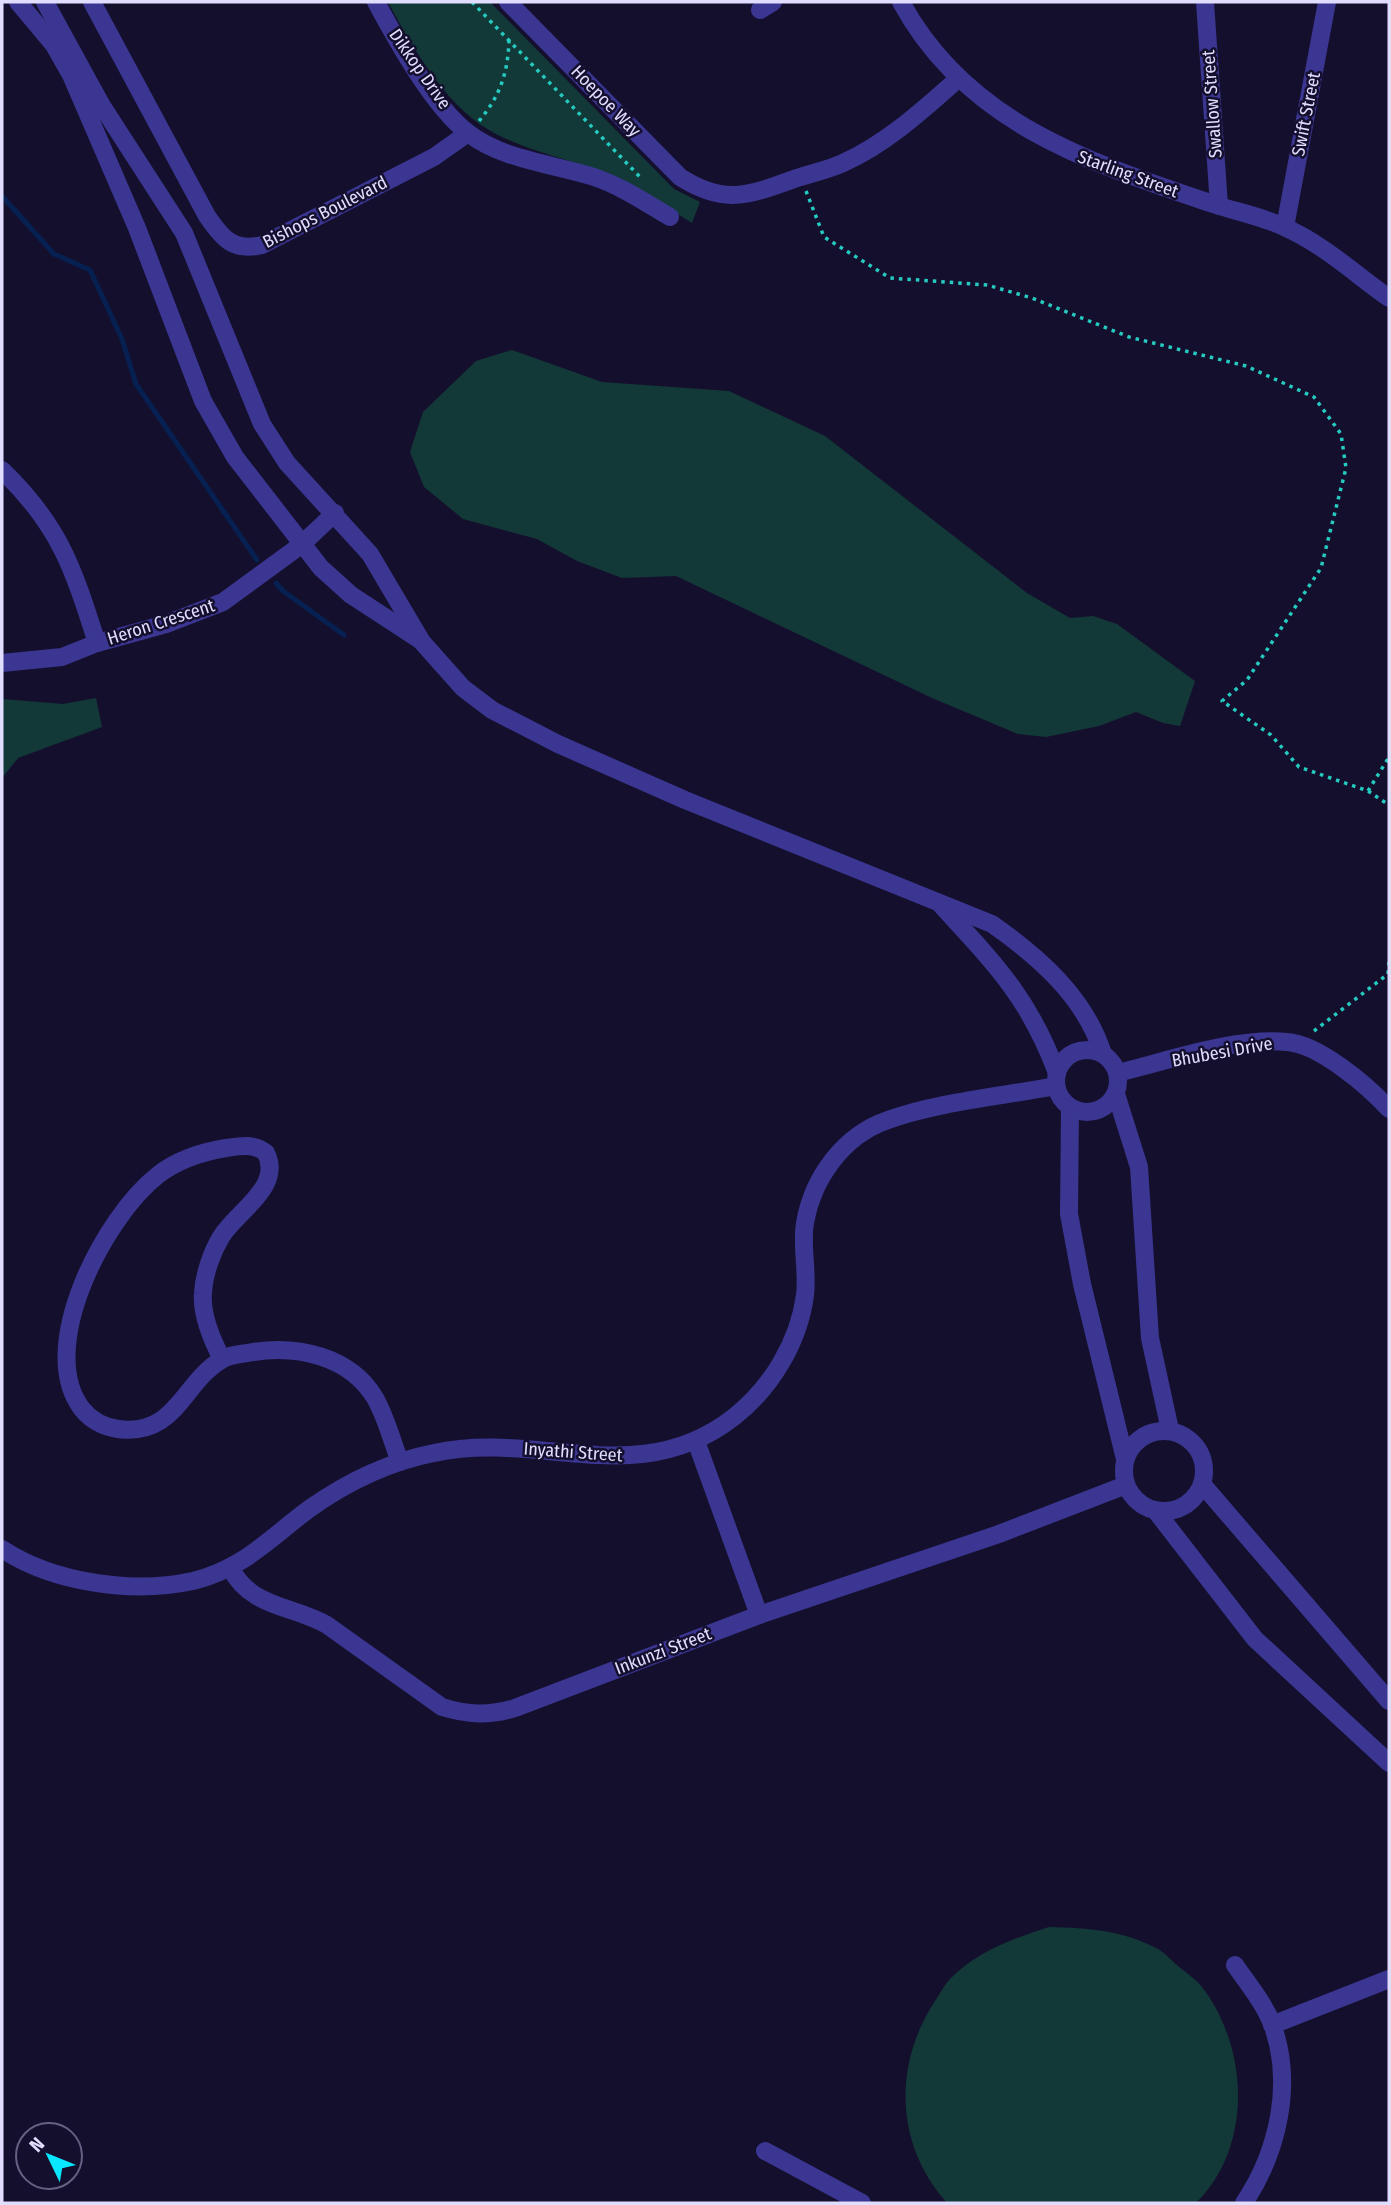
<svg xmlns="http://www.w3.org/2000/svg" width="1391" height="2205" font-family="'Fira Sans Condensed',sans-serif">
<rect width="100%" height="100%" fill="#150f2e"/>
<g fill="#123938">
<path d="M388,2H490L674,189L700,202L692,223C663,205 631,182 599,171C562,157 523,150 489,130C445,105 411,45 388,2Z"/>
<path d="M512,350L602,382L729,391L825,436L1027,593L1070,618L1093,616L1117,624L1195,681L1180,726L1163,723L1136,712L1099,726L1046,737L1018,734L932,698L676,576L622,578L577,561L537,539L463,519L424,487L410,452L423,412L476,361Z"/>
<path d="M96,698L102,727L18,758L2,778V699L63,704Z"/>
<path d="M1049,1927C1088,1928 1123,1930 1158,1949C1165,1953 1172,1961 1178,1966C1186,1973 1196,1979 1202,1987C1249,2048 1253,2147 1196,2203H947C895,2145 893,2065 935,2001C940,1994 944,1985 950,1979C978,1950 1013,1939 1049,1927Z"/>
</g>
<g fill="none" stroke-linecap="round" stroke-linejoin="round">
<g stroke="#062151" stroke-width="5">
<path d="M2,196L54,254L90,270L122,339L136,384L257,560"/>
<path d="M276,583L283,591L344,635"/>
</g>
<g stroke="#25cac0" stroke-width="3.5" stroke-dasharray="3.5 5" stroke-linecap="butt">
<path d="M472,2L640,177"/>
<path d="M479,121C500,96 508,73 509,40"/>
<path d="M806,191L824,237L890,278L987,285L1032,298L1129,337L1246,366L1314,397L1341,434L1346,468L1321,568L1247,680L1222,701L1271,735L1299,767L1368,791L1389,805"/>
<path d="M1368,791L1389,757"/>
<path d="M1314,1031L1388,974L1389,962"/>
</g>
<g stroke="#3a3691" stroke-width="18">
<path d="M18,2L54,45L71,75L137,228L203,401L235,457L321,568L351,595L420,640"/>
<path d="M45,2L102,106L184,233L262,424L287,463L370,554L422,642L463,688L492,710L558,744L685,800L992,924C1039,957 1085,997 1103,1054"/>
<path d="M92,2L207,216C222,238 233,252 262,245L434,157L468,133"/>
<path d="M376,2C397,41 433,106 468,133C503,160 553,164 594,177C621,186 646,203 670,217"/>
<path d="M508,2L680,177C725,206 750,195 797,178C812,173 828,170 843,163C886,144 924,109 959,78"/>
<path d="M901,2C967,124 1091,163 1213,204C1237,212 1261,216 1284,227C1323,244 1355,274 1389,298"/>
<path d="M1205,2L1219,206"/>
<path d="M760,10L773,2"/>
<path d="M1285,227L1327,2"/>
<path d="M2,470C60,526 73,568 97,643"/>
<path d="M2,663L62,657L97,643L166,624L223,602L301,545L335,513"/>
<path d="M941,905C995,964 1028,996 1057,1073"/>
<circle cx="1087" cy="1081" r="31"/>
<path d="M1117,1073C1168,1061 1235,1037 1287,1042C1319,1044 1368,1086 1389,1109"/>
<path d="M1116,1094L1139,1167L1150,1338L1170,1430"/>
<path d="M1070,1107L1069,1214L1082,1284L1125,1459"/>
<path d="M222,1359C212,1340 201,1315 203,1293C204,1274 212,1252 221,1237C237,1211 283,1187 266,1153C254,1143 240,1146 226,1148C202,1152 177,1160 158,1175C105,1216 35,1348 82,1409C91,1420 104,1427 118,1429C177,1437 183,1381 223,1359C231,1354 244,1354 253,1352C297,1345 350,1356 375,1398C386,1417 392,1441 400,1462"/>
<circle cx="1164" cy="1471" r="40"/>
<path d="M696,1441L759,1615"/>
<path d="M1202,1484L1389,1701"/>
<path d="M1155,1510L1255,1639L1389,1763"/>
<path d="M2,1549C54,1583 132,1594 193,1581C243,1569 270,1538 309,1509C347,1482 388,1462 434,1453C539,1430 638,1492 734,1417C771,1388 799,1342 805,1295C808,1271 801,1246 805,1223C813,1177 844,1135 888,1120C937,1102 1004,1096 1056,1086"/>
<path d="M230,1567C250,1608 292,1605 327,1625L442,1707C468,1715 489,1716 515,1708L759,1615L999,1534L1126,1485"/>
<path d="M1235,1965C1248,1984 1264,2003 1272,2024C1294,2083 1278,2152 1244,2203"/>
<path d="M1272,2025L1389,1979"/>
<path d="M765,2151L862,2203"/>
</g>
</g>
<g text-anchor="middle" stroke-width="5" stroke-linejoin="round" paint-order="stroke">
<g font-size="18" fill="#e0ddff" stroke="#150f2e">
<text transform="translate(420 69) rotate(55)" y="6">Dikkop Drive</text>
<text transform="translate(606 101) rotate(46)" y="6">Hoepoe Way</text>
<text transform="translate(1212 104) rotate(-94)" y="6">Swallow Street</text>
<text transform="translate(1306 114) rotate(-79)" y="6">Swift Street</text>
<text transform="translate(1128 174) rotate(20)" y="6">Starling Street</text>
<text transform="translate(325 212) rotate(-27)" y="6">Bishops Boulevard</text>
<text transform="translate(161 622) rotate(-18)" y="6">Heron Crescent</text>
<text transform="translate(1222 1052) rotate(-10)" y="6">Bhubesi Drive</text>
<text transform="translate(573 1452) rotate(4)" y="6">Inyathi Street</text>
<text transform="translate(663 1651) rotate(-21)" y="6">Inkunzi Street</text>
</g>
</g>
<rect width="1391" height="2205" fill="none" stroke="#e0ddff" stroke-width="7"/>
<g transform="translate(49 2156) rotate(313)"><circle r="33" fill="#150f2e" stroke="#666182" stroke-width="2"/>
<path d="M0-5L12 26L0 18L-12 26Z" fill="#09e7ff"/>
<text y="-10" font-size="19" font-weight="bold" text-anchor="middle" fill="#e0ddff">N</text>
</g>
</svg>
